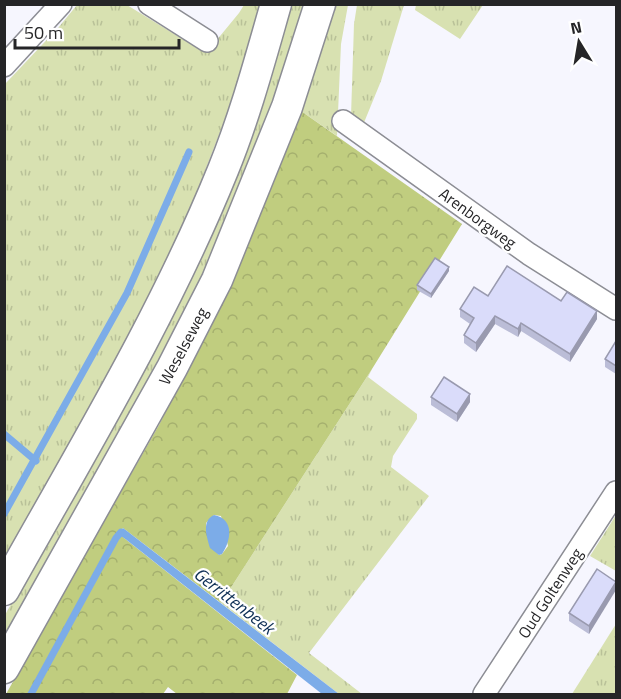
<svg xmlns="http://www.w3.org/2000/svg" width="621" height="699" font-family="'Titillium Web',sans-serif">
<defs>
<pattern id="grass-tufts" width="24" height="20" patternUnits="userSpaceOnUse" patternTransform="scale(1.5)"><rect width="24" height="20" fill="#d8e1b1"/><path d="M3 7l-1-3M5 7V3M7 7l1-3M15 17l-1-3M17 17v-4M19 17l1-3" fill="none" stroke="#b9c198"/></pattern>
<pattern id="forest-crowns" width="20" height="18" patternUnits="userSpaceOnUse" patternTransform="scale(1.5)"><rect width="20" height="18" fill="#c0cd7f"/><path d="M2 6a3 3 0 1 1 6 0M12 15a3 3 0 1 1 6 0" fill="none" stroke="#a5b06e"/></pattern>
</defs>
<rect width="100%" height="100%" fill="#f6f6fe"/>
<g fill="url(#grass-tufts)">
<path d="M77,5H127L197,48L211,47L239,13L244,5H265L240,81L180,235L141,315L5,565V84L58,28Z"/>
<path d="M289,5H306L246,175L196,290L144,390L5,643V615L134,384Z"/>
<path d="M332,5H348L341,44L337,136L301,111Z"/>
<path d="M357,5H404L381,81L363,125L351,116L354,24Z"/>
<path d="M416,5V4L483,5L460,39L415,10Z"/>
<path d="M372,369L368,377L417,414V419L393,456L391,467L429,496L309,653L362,694H339L221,603Z"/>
<path d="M616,515V571L590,556Z"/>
<path d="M616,624V694H572Z"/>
</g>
<path fill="url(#forest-crowns)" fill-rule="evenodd" d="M301,111L462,224L372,369L221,603L123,528L119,534L297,675L287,694H177L168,687L163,694H6L159,425L219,304ZM214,515L221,516L228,546L222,554L219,555C210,544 206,537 206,523Z"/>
<g fill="#7cace8">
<path d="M214,515C235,519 231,541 222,554L219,555L210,548C207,537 201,521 214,515Z"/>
<path d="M123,528L339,694H322L119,534Z"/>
</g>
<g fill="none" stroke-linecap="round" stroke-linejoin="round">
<g stroke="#7cace8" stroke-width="7">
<path d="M4,434L36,461"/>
<path d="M4,514L127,293L189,152"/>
<path d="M31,694L116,538L121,532L126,535"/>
</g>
<defs>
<g id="street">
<path d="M149,4L207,41"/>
<path d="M4,66L61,4"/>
<path d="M343,121L529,254L616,309"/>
<path d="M484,694L616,492"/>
</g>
<g id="secondary">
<path d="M4,590C81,452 164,316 223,170C245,116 260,60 276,4"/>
<path d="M4,668L172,368L217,280L287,107L320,4"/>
</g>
</defs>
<use href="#street" stroke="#8c8d94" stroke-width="24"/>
<use href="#secondary" stroke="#8c8d94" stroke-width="33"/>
<use href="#street" stroke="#fff" stroke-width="21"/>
<use href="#secondary" stroke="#fff" stroke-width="30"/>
</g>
<g fill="#bbbdd7">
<path d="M449,271L431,298L417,290V285Z"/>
<path d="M488,296L561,301L597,319L570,362L521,331L518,337L495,324L476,352L464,343V335L470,324L460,317V309Z"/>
<path d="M616,341V374L605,367V359Z"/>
<path d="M431,397L470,402L457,422L431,405Z"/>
<path d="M616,582L589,634L569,621V613Z"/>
</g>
<g fill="#999aaf">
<path d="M449,267V271L431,298V294Z"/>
<path d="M597,311V319L570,362V354Z"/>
<path d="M495,316V324L476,352V343Z"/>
<path d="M521,323V331L518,337V329Z"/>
<path d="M470,394V402L457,422V414Z"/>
<path d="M616,582V590L589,634V626Z"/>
</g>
<g fill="#dadcfa" stroke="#999aaf" stroke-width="1.5">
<path d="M435,258L449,267L431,294L417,285Z"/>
<path d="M507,266L561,301L567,292L597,311L570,354L521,323L518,329L495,316L476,343L464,335L474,318L460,309L474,287L488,296Z"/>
<path d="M616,341V366L605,359Z"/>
<path d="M444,377L470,394L457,414L431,397Z"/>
<path d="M597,569L616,582L589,626L569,613Z"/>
</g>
<g text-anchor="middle" stroke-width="4.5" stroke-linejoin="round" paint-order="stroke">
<g font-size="16" fill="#252527" stroke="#fff">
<text transform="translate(478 218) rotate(36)" y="6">Arenborgweg</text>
<text transform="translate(183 346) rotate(-62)" y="6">Weselseweg</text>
<text transform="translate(550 593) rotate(-57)" y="6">Oud Goltenweg</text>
</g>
<g font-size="18" font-style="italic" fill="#0e2f55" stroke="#fff">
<text transform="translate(234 601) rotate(38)" y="6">Gerrittenbeek</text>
</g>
</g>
<rect width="621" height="699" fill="none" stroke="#252527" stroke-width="12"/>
<g transform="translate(579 42) rotate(349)" stroke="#ffffff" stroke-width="4.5" paint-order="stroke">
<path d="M0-4.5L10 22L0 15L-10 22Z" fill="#252527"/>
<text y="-9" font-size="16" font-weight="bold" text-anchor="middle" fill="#252527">N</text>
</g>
<path d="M15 39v9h164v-9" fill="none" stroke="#252527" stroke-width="3"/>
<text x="24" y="39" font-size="18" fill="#252527" stroke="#ffffff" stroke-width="4.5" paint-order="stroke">50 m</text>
</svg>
